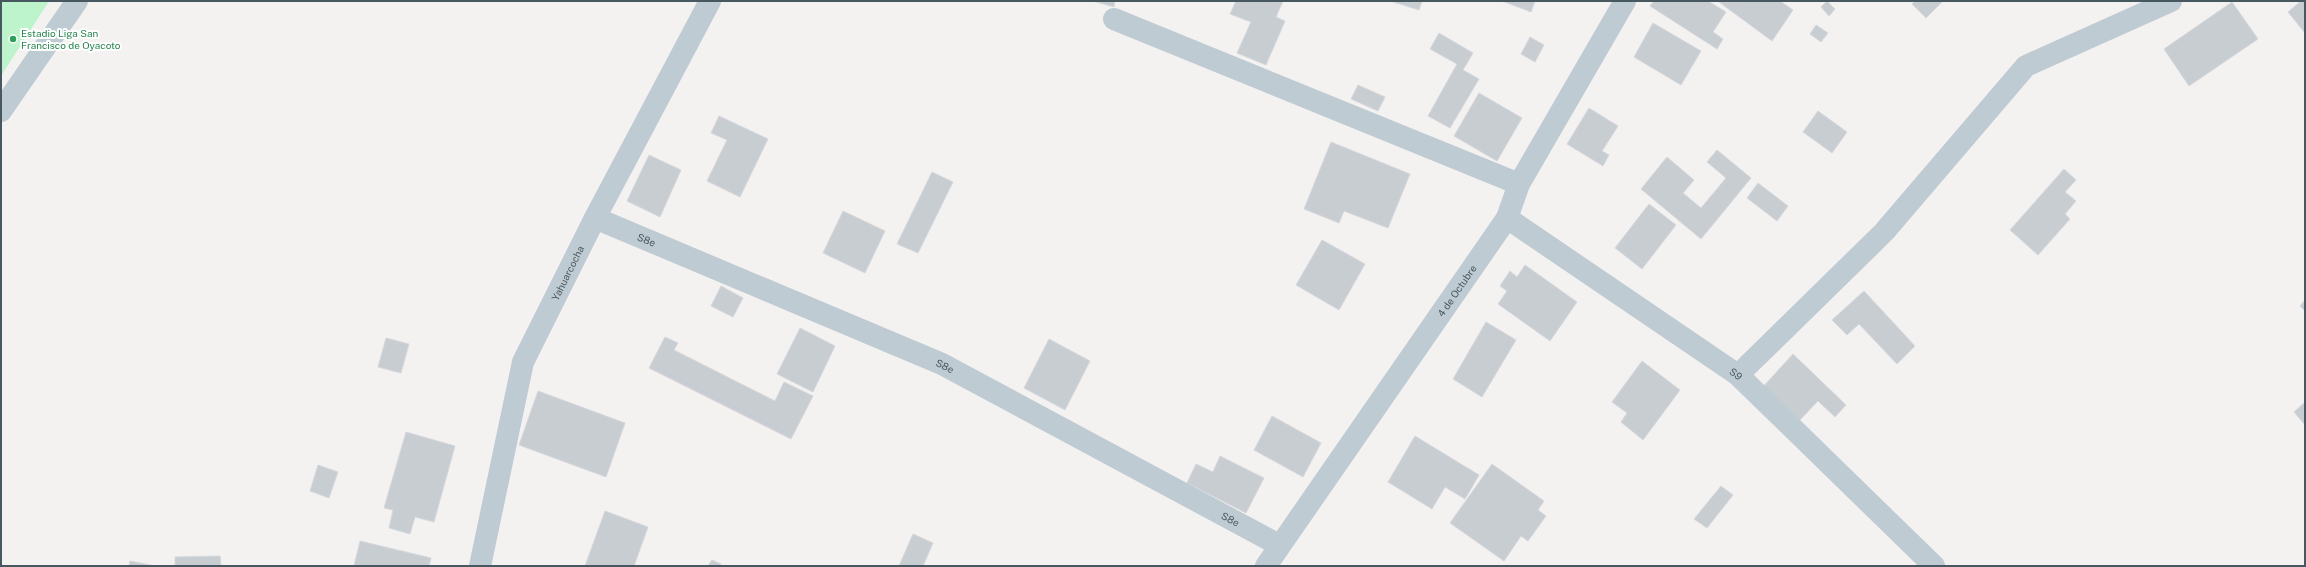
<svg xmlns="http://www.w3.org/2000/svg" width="2306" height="567" font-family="'Public Sans',sans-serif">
<rect width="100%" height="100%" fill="#f4f1f1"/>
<path fill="#bdf4cc" d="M1,1H49L1,76Z"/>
<g fill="#c8cdd2" stroke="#d5d8dd">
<path d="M1093,1H1115L1114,7Z"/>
<path d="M1236,1H1283L1276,17L1285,21L1266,65L1237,53L1251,22L1230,14Z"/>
<path d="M1390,1H1422L1419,10Z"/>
<path d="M1502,1H1535L1531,12Z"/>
<path d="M1654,1H1708L1726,12L1713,32L1723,39L1717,49L1650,6Z"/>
<path d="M1780,1L1793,10L1772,41L1719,2Z"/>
<path d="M1827,1L1835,9L1829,16L1821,7Z"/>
<path d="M1915,1H1943L1926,18L1912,4Z"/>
<path d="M2301,1H2305V33L2288,12Z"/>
<path d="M2232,2L2258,39L2189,86L2164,49Z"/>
<path d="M1653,23L1701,51L1681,85L1634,57Z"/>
<path d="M1816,25L1828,33L1821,42L1810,34Z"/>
<path d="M1439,33L1473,53L1463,70L1479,79L1450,128L1428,116L1457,64L1430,49Z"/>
<path d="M1530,37L1544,45L1535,62L1521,54Z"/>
<path d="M1358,85L1385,97L1378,111L1351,99Z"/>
<path d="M1479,93L1522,118L1497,161L1454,136Z"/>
<path d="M1589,108L1618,126L1602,151L1609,155L1603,166L1567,144Z"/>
<path d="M1818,111L1847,132L1832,153L1803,132Z"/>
<path d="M719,116L768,139L740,197L707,181L727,140L711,133Z"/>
<path d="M1331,142L1410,174L1388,228L1344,211L1339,223L1304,209Z"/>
<path d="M1717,150L1751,178L1701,239L1641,189L1667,157L1694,180L1683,193L1701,208L1726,178L1707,162Z"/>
<path d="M649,155L681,170L660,217L627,201Z"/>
<path d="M2064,169L2076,180L2065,192L2076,201L2065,214L2070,219L2038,255L2010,230Z"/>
<path d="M932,172L953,182L918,253L897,244Z"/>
<path d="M1758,183L1788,206L1777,221L1747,198Z"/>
<path d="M1649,204L1676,225L1642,269L1615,248Z"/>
<path d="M843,211L885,231L865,273L823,253Z"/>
<path d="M1322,240L1365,264L1339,310L1296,285Z"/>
<path d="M1525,265L1577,302L1550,341L1498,304L1507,291L1500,286L1510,271L1517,277Z"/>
<path d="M721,286L743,298L733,317L711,306Z"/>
<path d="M1864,291L1915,346L1897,364L1859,324L1847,335L1832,320Z"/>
<path d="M2305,300V311L2300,306Z"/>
<path d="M1486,322L1516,340L1482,397L1453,379Z"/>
<path d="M800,328L835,346L813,392L777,374Z"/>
<path d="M665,337L678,343L674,350L775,401L784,382L813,396L791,439L649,368Z"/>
<path d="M386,338L409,344L401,373L378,367Z"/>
<path d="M1049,339L1090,361L1065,410L1024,388Z"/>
<path d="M1793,354L1846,405L1835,417L1818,401L1797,423L1761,389Z"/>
<path d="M1642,361L1680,390L1643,440L1621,422L1627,413L1612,402Z"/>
<path d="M538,391L625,423L606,477L519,445Z"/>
<path d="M2305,402V425L2294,412Z"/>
<path d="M1272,416L1321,443L1303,477L1254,450Z"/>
<path d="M406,432L455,446L434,522L415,517L410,534L389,528L393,510L384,508Z"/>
<path d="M1415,436L1479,475L1465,499L1445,487L1432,509L1388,482Z"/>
<path d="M1220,456L1264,478L1246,513L1187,483L1196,464L1213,472Z"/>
<path d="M1492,464L1544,501L1538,510L1546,516L1528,541L1521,536L1504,561L1450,523Z"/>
<path d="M318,465L338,472L329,498L310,491Z"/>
<path d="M1721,486L1733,495L1707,528L1694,519Z"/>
<path d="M605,511L648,527L634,566H585Z"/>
<path d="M913,534L933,543L923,566H899Z"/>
<path d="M360,541L431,558L429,566H354Z"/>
<path d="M220,556L221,566H175V557Z"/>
<path d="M712,560L721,564L720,566H708Z"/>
<path d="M130,561L155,566H129Z"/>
</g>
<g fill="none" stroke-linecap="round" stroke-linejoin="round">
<g stroke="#becbd2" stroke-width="22">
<path d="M1114,19L1519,184"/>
<path d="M1,111L77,1"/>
<path id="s1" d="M595,218L942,364L1279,545"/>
<path id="s2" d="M1507,218L1738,375L1934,566"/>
<path d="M1738,375L1884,232L2026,66L2171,1"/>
<path id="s3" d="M480,566L523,362L595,218L710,1"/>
<path id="s4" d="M1266,566L1507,218L1519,184L1625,1"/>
</g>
</g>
<circle fill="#2e9e5b" stroke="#fff" stroke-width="1.5" cx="13" cy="39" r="4"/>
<g text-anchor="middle" stroke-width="4" stroke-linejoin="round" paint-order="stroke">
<g font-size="10" fill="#27864d" stroke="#fff" text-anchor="start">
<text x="21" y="37">Estadio Liga San<tspan x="21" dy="12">Francisco de Oyacoto</tspan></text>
</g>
<g font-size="10" fill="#475861" stroke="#fff">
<text dy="4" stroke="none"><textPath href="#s1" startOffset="56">S8e</textPath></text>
<text dy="4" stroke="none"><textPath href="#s3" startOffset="308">Yahuarcocha</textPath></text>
<text dy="4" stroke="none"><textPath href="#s4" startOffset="335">4 de Octubre</textPath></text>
<text dy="4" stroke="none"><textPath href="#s1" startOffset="380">S8e</textPath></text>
<text dy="4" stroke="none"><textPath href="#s2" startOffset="277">S9</textPath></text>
<text dy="4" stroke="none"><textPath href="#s1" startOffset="704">S8e</textPath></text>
</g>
</g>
<rect width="2306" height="567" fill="none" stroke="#475861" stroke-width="4"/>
</svg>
